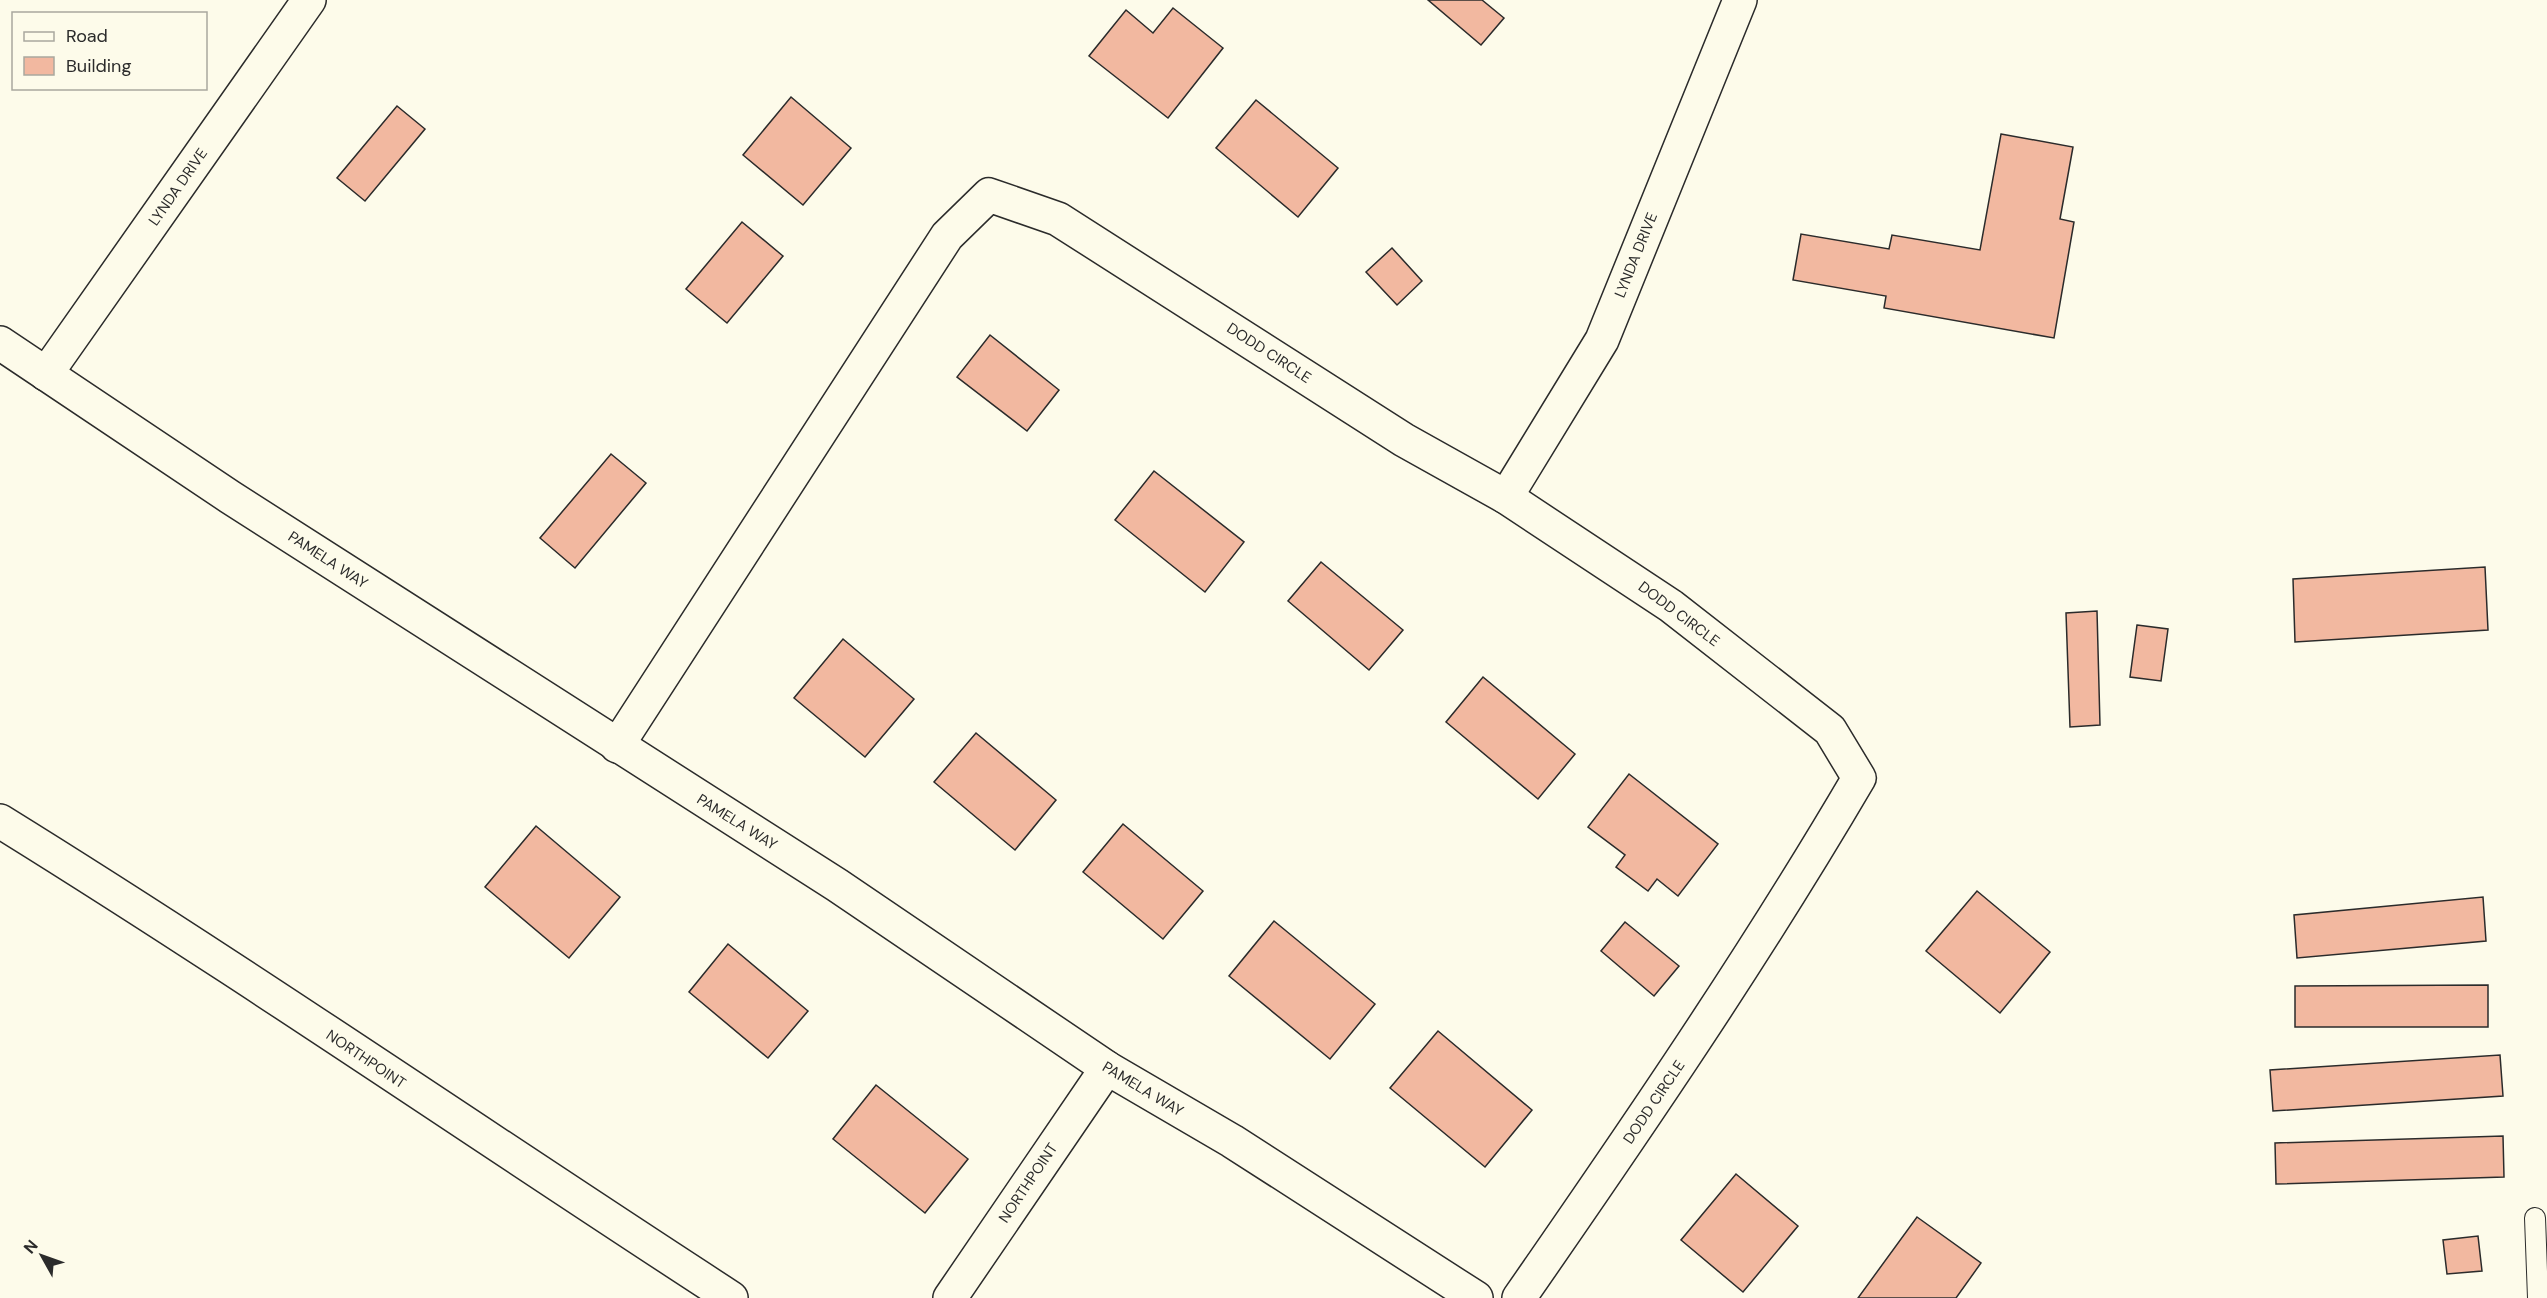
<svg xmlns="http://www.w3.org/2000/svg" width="2547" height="1298" font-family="'DM Sans',sans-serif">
<rect width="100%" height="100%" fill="#fdfbea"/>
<g fill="#f2b8a0" stroke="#2b2b2b" stroke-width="1.5">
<path d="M1428,0H1482L1504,18L1481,45Z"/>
<path d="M1173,8L1223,48L1168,118L1089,56L1126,10L1153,33Z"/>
<path d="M791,97L851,148L803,205L743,155Z"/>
<path d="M1256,100L1338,168L1298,217L1216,148Z"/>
<path d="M397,106L425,129L365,201L337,178Z"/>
<path d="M2001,134L2073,147L2060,219L2074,222L2054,338L1884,308L1886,296L1793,280L1801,234L1889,249L1892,235L1980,250Z"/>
<path d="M742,222L783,256L727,323L686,289Z"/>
<path d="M1392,248L1422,281L1397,305L1366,272Z"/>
<path d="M990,335L1059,390L1027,431L957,377Z"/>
<path d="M611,454L646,483L575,568L540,538Z"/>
<path d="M1154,471L1244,542L1205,592L1115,520Z"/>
<path d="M1321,562L1403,630L1369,670L1288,601Z"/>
<path d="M2485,567L2488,630L2295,642L2293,579Z"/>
<path d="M2097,611L2100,725L2070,727L2066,613Z"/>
<path d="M2137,625L2168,629L2161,681L2130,677Z"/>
<path d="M843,639L914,699L865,757L794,698Z"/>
<path d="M1483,677L1575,754L1538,799L1446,722Z"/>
<path d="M976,733L1056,800L1015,850L934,782Z"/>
<path d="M1629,774L1718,844L1678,896L1657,879L1648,891L1616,867L1625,855L1588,827Z"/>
<path d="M1123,824L1203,891L1163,939L1083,872Z"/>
<path d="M536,826L620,897L569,958L485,887Z"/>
<path d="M1977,891L2050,952L2000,1013L1926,951Z"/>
<path d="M2483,897L2486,941L2297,958L2294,915Z"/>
<path d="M1274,921L1375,1004L1330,1059L1229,976Z"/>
<path d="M1625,922L1679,966L1654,996L1601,951Z"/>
<path d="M728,944L808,1011L768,1058L689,992Z"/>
<path d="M2488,985V1027H2295V986Z"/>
<path d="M1438,1031L1532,1110L1485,1167L1390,1088Z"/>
<path d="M2500,1055L2503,1096L2273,1111L2270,1070Z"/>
<path d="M876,1085L968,1159L925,1213L833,1139Z"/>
<path d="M2503,1136L2504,1177L2276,1184L2275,1143Z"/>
<path d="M1736,1174L1798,1226L1743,1292L1681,1240Z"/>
<path d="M1917,1217L1981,1263L1956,1298H1858Z"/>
<path d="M2478,1236L2482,1271L2447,1274L2443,1240Z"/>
</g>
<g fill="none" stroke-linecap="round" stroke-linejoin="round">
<defs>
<path id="lane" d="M2535,1218L2538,1298"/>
<g id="street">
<path d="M0,343L230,497L837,885L1107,1068L1232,1141L1476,1298"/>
<path d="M46,374L309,0"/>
<path d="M1506,497L1602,340L1740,0"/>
<path d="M617,746L947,236L989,195L1058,219L1404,440L1506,497L1671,606L1830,730L1859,778C1754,957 1637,1128 1519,1298"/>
<path d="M0,821C247,974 487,1140 731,1298"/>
<path d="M950,1298L1107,1068"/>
</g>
</defs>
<use href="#lane" stroke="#2b2b2b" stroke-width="22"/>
<use href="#street" stroke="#2b2b2b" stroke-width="36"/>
<use href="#lane" stroke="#fdfbea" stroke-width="20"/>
<use href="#street" stroke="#fdfbea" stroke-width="33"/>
</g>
<g text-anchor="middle" stroke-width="4.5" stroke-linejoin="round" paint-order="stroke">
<g font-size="15" fill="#2b2b2b" stroke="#fdfbea">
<text transform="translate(178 187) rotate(-55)" y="5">LYNDA DRIVE</text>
<text transform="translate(1636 255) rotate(-68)" y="5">LYNDA DRIVE</text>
<text transform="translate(1269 353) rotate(33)" y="5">DODD CIRCLE</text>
<text transform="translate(328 560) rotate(33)" y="5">PAMELA WAY</text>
<text transform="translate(1679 614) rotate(37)" y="5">DODD CIRCLE</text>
<text transform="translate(737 822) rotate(32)" y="5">PAMELA WAY</text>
<text transform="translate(366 1059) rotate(34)" y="5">NORTHPOINT</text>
<text transform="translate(1143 1089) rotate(31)" y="5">PAMELA WAY</text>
<text transform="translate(1654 1102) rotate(-56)" y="5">DODD CIRCLE</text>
<text transform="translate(1028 1183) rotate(-56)" y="5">NORTHPOINT</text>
</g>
</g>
<rect x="12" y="12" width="195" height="78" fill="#fdfbea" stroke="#a9a89e" stroke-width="1.5"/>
<rect x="24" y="32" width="30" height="9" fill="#fdfbea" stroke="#a9a89e" stroke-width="1.5"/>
<text x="66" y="42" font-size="18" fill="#2b2b2b">Road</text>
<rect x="24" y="57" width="30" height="18" fill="#f2b8a0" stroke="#a9a89e" stroke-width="1.5"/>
<text x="66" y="72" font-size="18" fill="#2b2b2b">Building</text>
<g transform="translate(42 1256) rotate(310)" stroke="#fdfbea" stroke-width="4.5" paint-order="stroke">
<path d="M0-4.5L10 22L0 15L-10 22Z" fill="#2b2b2b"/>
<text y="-9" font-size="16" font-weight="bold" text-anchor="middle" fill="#2b2b2b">N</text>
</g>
</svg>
